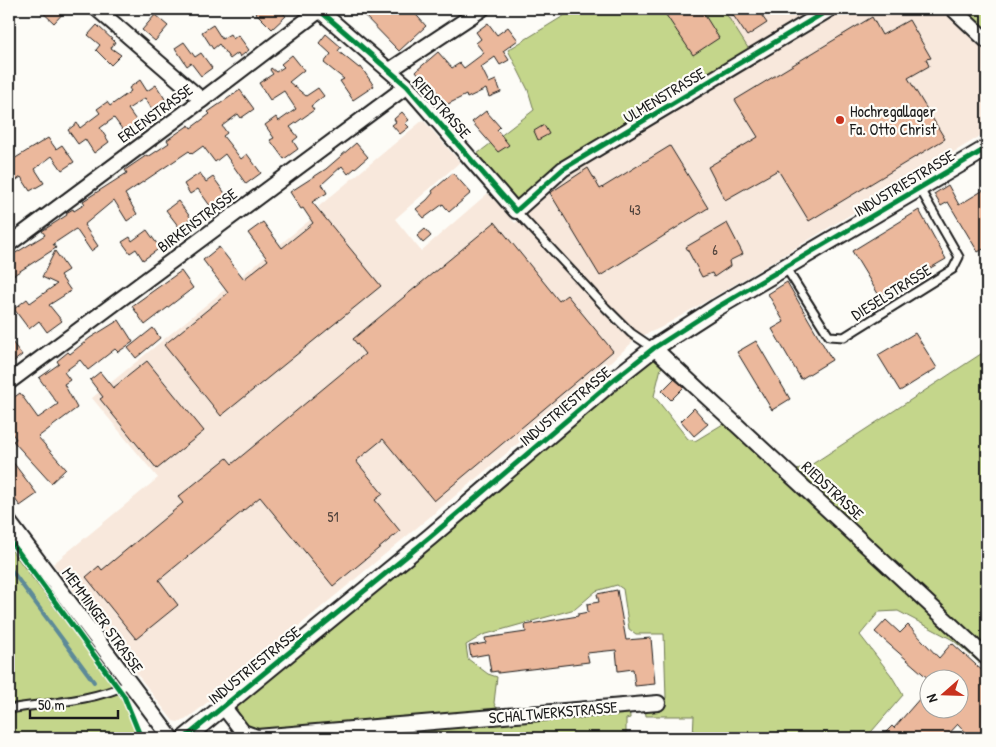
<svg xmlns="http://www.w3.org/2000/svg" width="996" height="747" font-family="'Patrick Hand',sans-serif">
<rect width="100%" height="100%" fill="#fdfcf7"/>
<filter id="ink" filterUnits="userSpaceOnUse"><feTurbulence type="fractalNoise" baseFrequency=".02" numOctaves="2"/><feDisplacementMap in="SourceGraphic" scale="10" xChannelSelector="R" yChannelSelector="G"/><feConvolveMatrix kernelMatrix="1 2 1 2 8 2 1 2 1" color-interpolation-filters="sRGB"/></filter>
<g filter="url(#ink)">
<path fill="#f8e8dc" d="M723,9H943L987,50V132L744,279L660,328L637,338L569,401L198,710L185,720L178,722L173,721L53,564L158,478L92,398L321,211L318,207L423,120L460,162L395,219L421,251L488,193L515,223L527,213L523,208L563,175L756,62Z"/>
<g fill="#c4d68b" stroke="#707954">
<path d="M575,9H723L757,62L563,175L523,208L477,154L534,110L528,90L508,50Z"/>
<path d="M958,9H987V36Z"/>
<path d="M987,350V659L981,664L953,640L898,611L879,612L860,635L891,675L903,695L866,738H693L694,716H646L644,700L666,698L664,634H636L629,629L623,589L617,585L596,591L575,609L483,635L466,645L468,659L488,674L497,677L494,703L496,707L500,709C543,705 585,701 629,699L630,718L626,719V738H382L369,724L260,733L248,728L231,708L656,356L665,364L661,368L654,396L688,439L695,441L728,421L786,474L811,465Z"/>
<path d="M9,547L114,686L111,689L9,706Z"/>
<path d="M119,694L129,712L137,738H9V711Z"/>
</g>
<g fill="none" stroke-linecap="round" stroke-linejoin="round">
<path stroke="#5d8a98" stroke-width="4" d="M9,567L94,682"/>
</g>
<g fill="#ebb89c" stroke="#1c1c1c">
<path d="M39,9H67L54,23Z"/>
<path d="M252,9H278L286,16L272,29Z"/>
<path d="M358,9H411L426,26L399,51Z"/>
<path d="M662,9H701L719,38L693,55Z"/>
<path d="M729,9H757L767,23L747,36Z"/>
<path d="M155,15L168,26L155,41L142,30Z"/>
<path d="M872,17L882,35L909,20L931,58L926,59L929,66L908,78L945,139L809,221L778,170L725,200L708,167L758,137L735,100Z"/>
<path d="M488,23L497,35L508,27L518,40L503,51L509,60L500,65L495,57L481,67L489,83L496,80L501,92L489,97L486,89L467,98L466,95L444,106L435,88L432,91L416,71L438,52L452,68L460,63L464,68L484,53L476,43L481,39L476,32Z"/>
<path d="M97,25L115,42L111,48L121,55L111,65L96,50L100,45L88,35Z"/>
<path d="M213,25L222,39L230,34L233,39L238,35L249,50L240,57L238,53L230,59L219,44L213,49L202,32Z"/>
<path d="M326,34L341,47L338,51L359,68L361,67L374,86L353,100L340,81L344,79L324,63L331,54L319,43Z"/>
<path d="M184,42L195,57L201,53L212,68L201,76L191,63L187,66L175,48Z"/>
<path d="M292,55L304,70L289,82L306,96L318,88L324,96L311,106L314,110L290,127L298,137L293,141L298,149L284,159L270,140L274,138L265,125L276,117L279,121L296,109L284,91L270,100L259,83L273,74L270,70L271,68L276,72L284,67L281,64Z"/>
<path d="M140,80L147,91L156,85L167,102L153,111L145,98L128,109L138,123L125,133L114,118L100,128L109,142L94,153L85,139L78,144L68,130L77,123L80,128L100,113L97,109L107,102L110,106L131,91L129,88Z"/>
<path d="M240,90L254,109L241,118L238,114L222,126L227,133L223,136L241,159L247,154L261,173L246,184L225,154L215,162L203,146L192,154L189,151L125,194L137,214L127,221L114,200L84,225L98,246L91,251L76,229L74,230L53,244L56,248L9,278V257L45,235L42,231L67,215L66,213L73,209L74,211L85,204L83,201L127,173L125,170L147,155L148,157L169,143L167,140L189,125L191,128L210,114L208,112Z"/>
<path d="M486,111L500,127L497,130L509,145L498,152L472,122Z"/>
<path d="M402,112L409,120L405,123L409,127L400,134L392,125L396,122L394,119Z"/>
<path d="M544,125L549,134L538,140L534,131Z"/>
<path d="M48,138L56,149L62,145L74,162L62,170L52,156L35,169L44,183L30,191L21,177L9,185V162Z"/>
<path d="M356,143L368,157L348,174L342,166L322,184L327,193L312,202L381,286L221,416L164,345L228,293L203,260L219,247L244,279L268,260L248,233L263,222L282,248L313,223L303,208L301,209L290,192L326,169Z"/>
<path d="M670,146L708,208L600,276L550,193L588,168L600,189Z"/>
<path d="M200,173L206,182L213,177L227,196L211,207L198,189L190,194L184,184Z"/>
<path d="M453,173L471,193L449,212L443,204L424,218L416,209L427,200L433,193L432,191Z"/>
<path d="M948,185L959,205L987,188V247L978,252L948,202L941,206L934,194Z"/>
<path d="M178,201L191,218L179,227L166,210Z"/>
<path d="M919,210L946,259L880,297L852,251Z"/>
<path d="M495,222L559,301L567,295L613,351L434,501L383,439L356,461L383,494L375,500L400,531L333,586L260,497L159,580L178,605L136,639L86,577L99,566L102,570L183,503L178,497L227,458L232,464L365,354L353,339Z"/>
<path d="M727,223L743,254L729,261L730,266L714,277L712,273L702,277L686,247Z"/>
<path d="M425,229L431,236L423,243L417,236Z"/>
<path d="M147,230L160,248L143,260L136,249L130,253L122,242L130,237L132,241Z"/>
<path d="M55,251L68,270L60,275L71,291L49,305L62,321L47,332L39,321L29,329L14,309L27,299L30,303L57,284L42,277Z"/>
<path d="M181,271L193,288L145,325L132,306Z"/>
<path d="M787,282L832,360L801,379L772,329L784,322L768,294Z"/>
<path d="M119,320L133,342L118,352L115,349L88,370L80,360L64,372L70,380L64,384L77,408L38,437L66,469L51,483L13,441L16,439L9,429V401L20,393L38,418L58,404L39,378L59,364L57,361L68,352L70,354L90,338Z"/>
<path d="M153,328L160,338L136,358L128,348Z"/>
<path d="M915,333L937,368L900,391L878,355Z"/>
<path d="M9,338L22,355L9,365Z"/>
<path d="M756,341L790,399L772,410L737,352Z"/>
<path d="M147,361L204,431L157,469L100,399L103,397L90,380L100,372L113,388Z"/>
<path d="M674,379L684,387L671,400L662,391Z"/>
<path d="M694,408L708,424L694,436L681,421Z"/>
<path d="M9,457L37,494L20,506L9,491Z"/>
<path d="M617,590L626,640L651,638L655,684L635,686L633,669L618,671L616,650L587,653L589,662L498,673V671L491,672L488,654L471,657L469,646L486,643L485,638L526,632L525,625L578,616V614L588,612L587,604L599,602L597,594Z"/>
<path d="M886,620L900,633L908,625L939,658L952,643L987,675V738H971L958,724L945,738H880L892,726L894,728L928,689V710H958V680H930L875,632Z"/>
</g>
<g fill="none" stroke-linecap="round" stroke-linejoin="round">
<defs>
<g id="service">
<path d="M516,211L606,308L631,333L653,348"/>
<path d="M786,268L829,336L844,337L953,269L959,257L920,189"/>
<path d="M9,709C48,703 93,701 129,684"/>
</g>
<g id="minor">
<path d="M97,9L202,100"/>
<path d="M318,9L407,86L516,211L563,169L830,9"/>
<path d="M953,9L987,41"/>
<path d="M390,70L482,9"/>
<path d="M9,244L202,100L320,10"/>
<path d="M654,348L987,658"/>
<path d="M9,382L407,86"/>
<path d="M9,522L171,738"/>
<path d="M222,705L243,732L257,737L658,703"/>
</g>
<path id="tertiary" d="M185,738L430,537L616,378L654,348L716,308L987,148"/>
</defs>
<use href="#service" stroke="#1c1c1c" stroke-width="11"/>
<use href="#minor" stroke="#1c1c1c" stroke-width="18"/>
<use href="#tertiary" stroke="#1c1c1c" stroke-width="20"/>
<use href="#service" stroke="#fdfcf7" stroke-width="7"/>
<use href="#minor" stroke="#fdfcf7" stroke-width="14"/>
<use href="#tertiary" stroke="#fdfcf7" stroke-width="16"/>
<defs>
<g id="cycleway">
<path d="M318,9L407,86L516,211L563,169L830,9"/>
<path d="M9,539L124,696L141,738"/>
<path d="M185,738L430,537L616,378L654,348L716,308L987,148"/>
</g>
</defs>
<use href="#cycleway" stroke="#fdfcf7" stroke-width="8"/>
<use href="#cycleway" stroke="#00873e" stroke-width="5"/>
</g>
</g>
<circle fill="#c8321e" stroke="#fdfcf7" stroke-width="2" cx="840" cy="120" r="5"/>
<g text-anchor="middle" stroke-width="4.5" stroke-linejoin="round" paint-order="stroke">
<g font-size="14" fill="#50433c">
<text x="635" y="215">43</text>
<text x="715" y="255">6</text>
<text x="333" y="522">51</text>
</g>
<g font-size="16" fill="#1c1c1c" stroke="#fdfcf7">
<text transform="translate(664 95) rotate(-31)" y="6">ULMENSTRASSE</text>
<text transform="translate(442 107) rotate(48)" y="6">RIEDSTRASSE</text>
<text transform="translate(155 113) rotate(-36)" y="6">ERLENSTRASSE</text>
<text transform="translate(904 183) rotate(-31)" y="6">INDUSTRIESTRASSE</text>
<text transform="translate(197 220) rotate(-37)" y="6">BIRKENSTRASSE</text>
<text transform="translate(891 292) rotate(-32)" y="6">DIESELSTRASSE</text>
<text transform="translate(565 406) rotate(-40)" y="6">INDUSTRIESTRASSE</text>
<text transform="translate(833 490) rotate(43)" y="6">RIEDSTRASSE</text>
<text transform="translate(103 620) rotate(54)" y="6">MEMMINGER STRASSE</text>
<text transform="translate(254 665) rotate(-39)" y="6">INDUSTRIESTRASSE</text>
<text transform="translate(553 712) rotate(-5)" y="6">SCHALTWERKSTRASSE</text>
</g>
<g font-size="16" fill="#1c1c1c" stroke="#fdfcf7" text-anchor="start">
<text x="850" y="117">Hochregallager<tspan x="850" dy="18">Fa. Otto Christ</tspan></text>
</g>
</g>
<rect width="996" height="747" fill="none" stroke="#fdfcf7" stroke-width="30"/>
<rect x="15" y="15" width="966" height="717" fill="none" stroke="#1c1c1c" stroke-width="2" filter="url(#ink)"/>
<g transform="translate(944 694) rotate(250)"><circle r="24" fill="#fdfcf7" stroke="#a3a29f"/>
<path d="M0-4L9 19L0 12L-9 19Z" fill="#c8321e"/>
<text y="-8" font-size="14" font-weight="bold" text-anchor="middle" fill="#1c1c1c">N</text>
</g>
<path d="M30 710v8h88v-8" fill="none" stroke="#1c1c1c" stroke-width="2.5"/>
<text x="38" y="710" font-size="15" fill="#1c1c1c" stroke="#fdfcf7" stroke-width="4" paint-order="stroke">50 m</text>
</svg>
